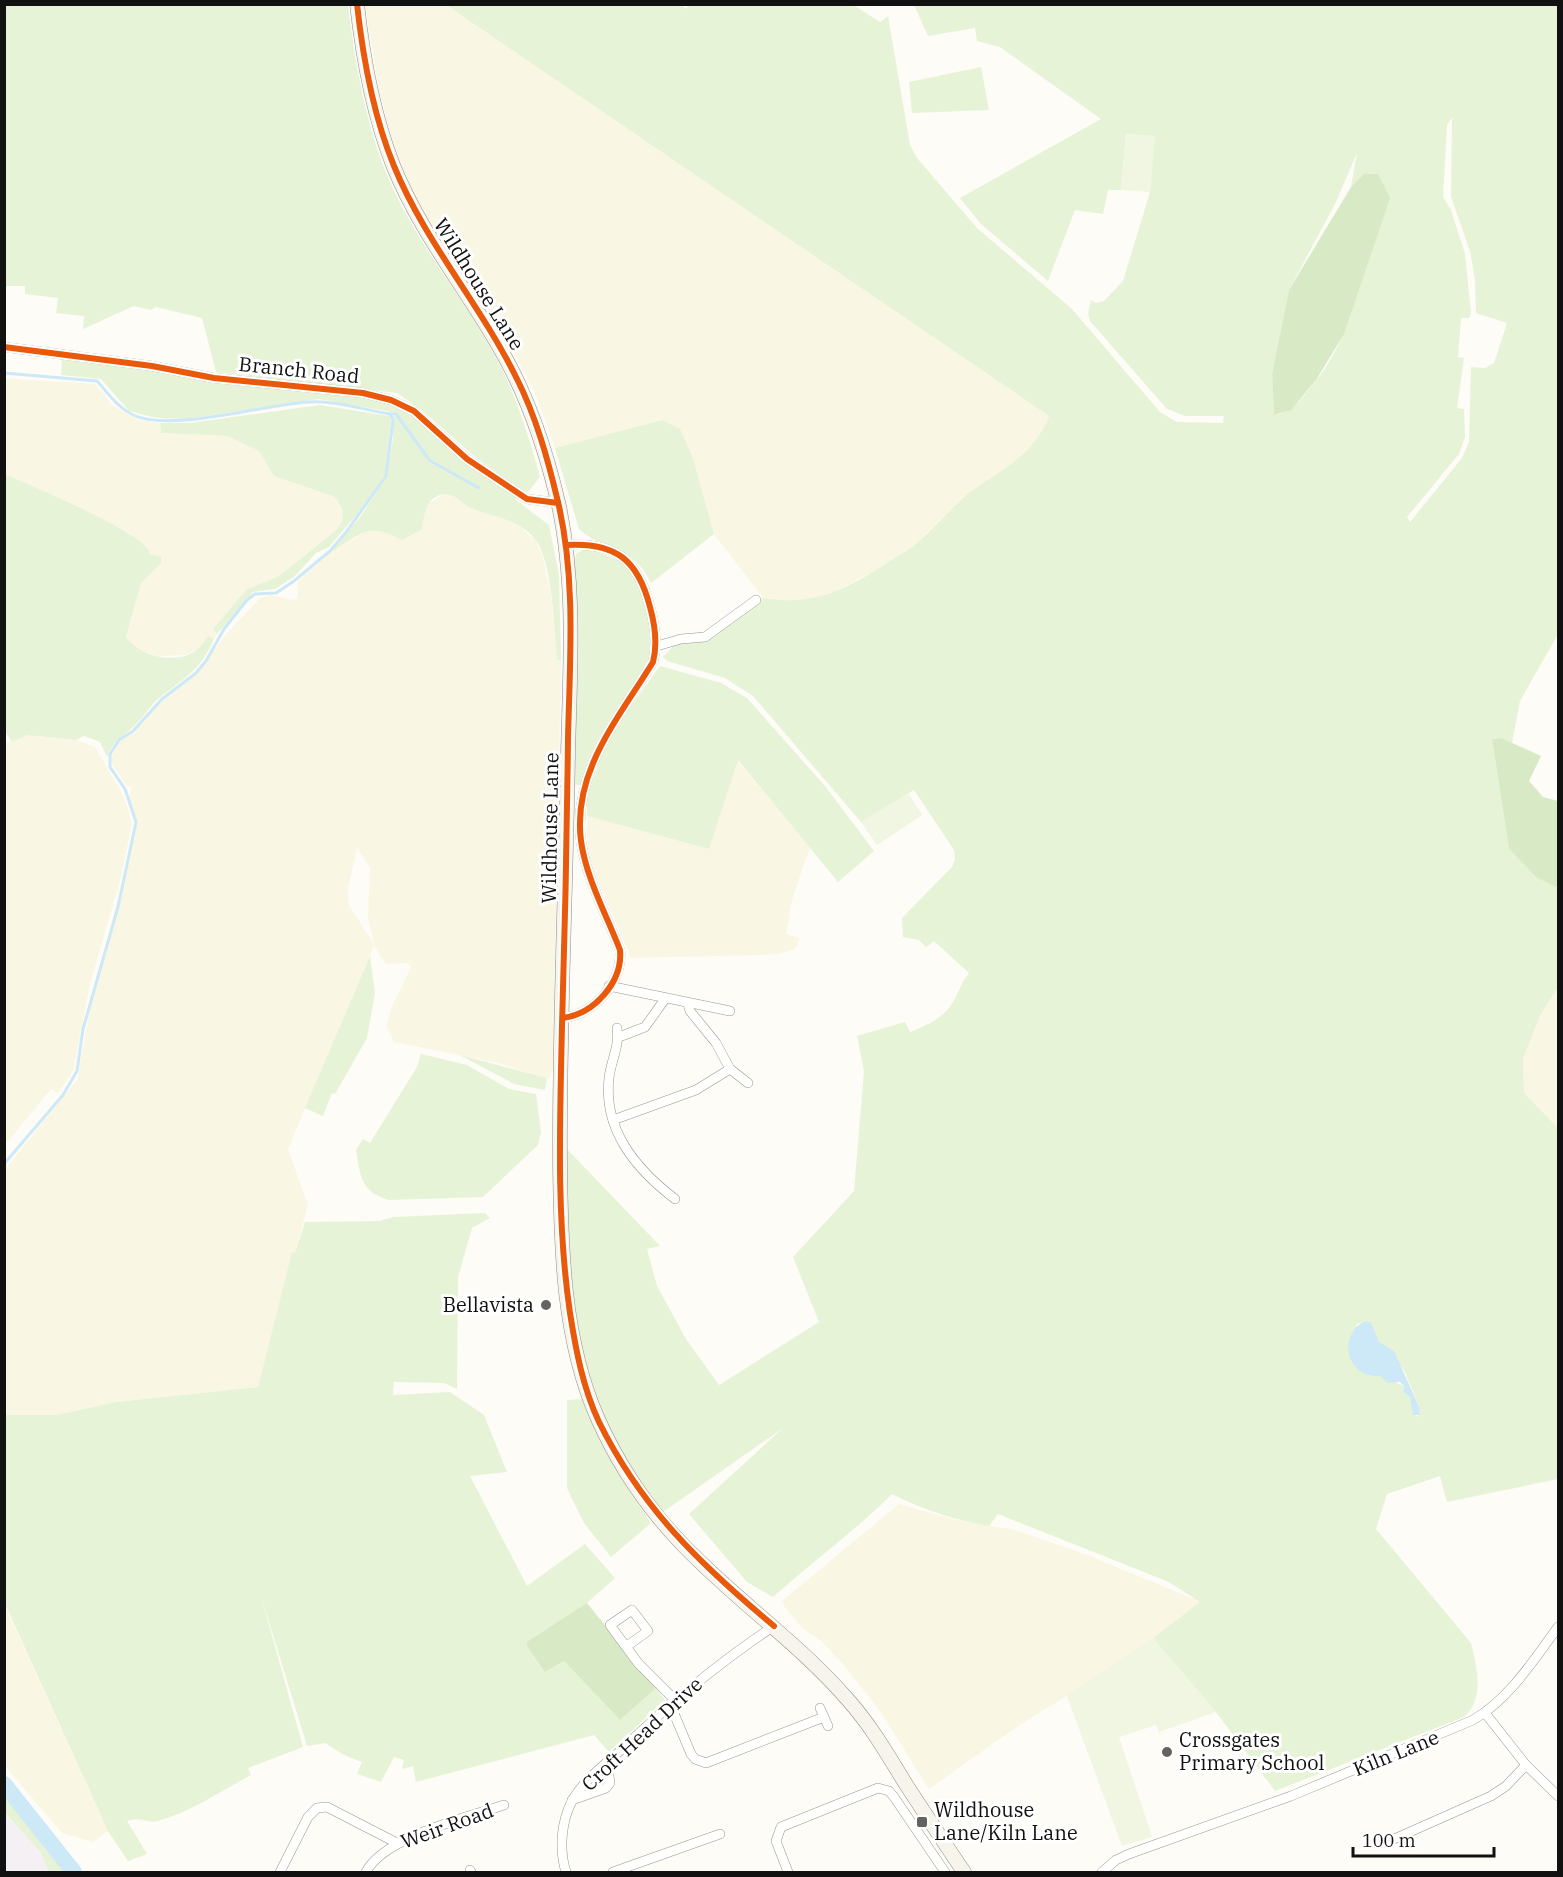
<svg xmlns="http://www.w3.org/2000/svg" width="1563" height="1877" font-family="'IBM Plex Serif',serif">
<rect width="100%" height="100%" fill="#fdfcf7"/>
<path fill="#f5f0f3" d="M4,1813L41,1853L59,1872H5Z"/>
<g fill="#f9f7e4" fill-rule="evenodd">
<path d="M365,5H446L1049,416L1042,436L1017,459L956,504L916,544L876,570L826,596L804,601L763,598L714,534L693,458L662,420L555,448L536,395L509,343L440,240L412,190L392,141L378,85Z"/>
<path d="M4,378L96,384L112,405L138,420L160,423L161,433L227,436L259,451L274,476L335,497L343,510L342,522L334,532L279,576L246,590L213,629L217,634L214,639L208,636L196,650L185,655L158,656L142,651L133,647L126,638L141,583L161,563L128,532L79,507L5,474Z"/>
<path d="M445,494L453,496L469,507L518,524L536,541L542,554L551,595L557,660L561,661L553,1071L549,1079L498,1063L394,1042L386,1026L393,1004L411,967L407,963L386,964L374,946L288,1149L308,1205L295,1254L292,1253L258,1387L116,1402L56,1415H5V1169L77,1080L91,1004L137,823L129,795L132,788L126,786L111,762L113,753L118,742L133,733L162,701L197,673L228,632L260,598L270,595L294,600L297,598L298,581L331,552L371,529L384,530ZM357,848L370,868L368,919L374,944L349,905L348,889Z"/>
<path d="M27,735L76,740L95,747L124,797L132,823L121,877L90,984L73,1071L58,1093L51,1089L5,1145V743Z"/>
<path d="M737,760L810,847L792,900L786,934L800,938L795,949L779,954L759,955L631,958L590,863L587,852V816L709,849Z"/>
<path d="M1558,987V1128L1524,1093L1523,1059L1540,1016Z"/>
<path d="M899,1504L957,1520L1015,1530L1090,1556L1201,1602L1153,1638L1067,1696L1021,1724L929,1789L880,1711L843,1664L821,1641L801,1627L781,1602Z"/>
<path d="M4,1604L108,1831L93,1842L62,1833L5,1766Z"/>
</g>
<g fill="#e7f3d7" fill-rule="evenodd">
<path d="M681,4L686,9L690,4H852L880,22L888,16L910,145L917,158L977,228L1072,309L1160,412L1177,422L1223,423L1224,416H1185L1167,409L1090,321L1088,314L1091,300L1096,303L1104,301L1123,281L1150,192L1154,136L1126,134L1121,190H1108L1103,214L1075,210L1048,281L981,224L960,198L1101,119L1000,47L977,41L975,28L928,36L914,5H1558V634L1520,701L1512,743L1501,738L1492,739L1509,849L1537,878L1558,888V987L1540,1016L1523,1059L1524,1093L1558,1128V1479L1447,1502L1440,1476L1387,1494L1376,1529L1471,1643C1477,1667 1485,1699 1464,1717L1275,1791L1216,1712L1153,1638L1200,1602L1169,1582L998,1514L989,1526C954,1520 924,1510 892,1494C855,1531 812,1562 773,1597L747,1582L689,1514L783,1428L663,1512C643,1485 625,1460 611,1431C568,1344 569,1242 566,1148L660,1246L647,1249L657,1286L686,1339L719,1385L819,1322L793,1257L854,1191L864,1071L857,1036L905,1022L910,1032C926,1026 944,1018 953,1002C959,992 961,983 969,973L934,941L926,947L919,940L903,937L902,918L952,867L955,859L954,850L914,790L861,822L753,696L725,678L667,661L663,657L676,643L706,641L763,598C814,606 842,591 884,565C895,557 908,551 918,542C936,527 950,508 968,494C1000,470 1035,455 1049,416L446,5ZM1452,118L1451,197L1470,251L1475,280L1476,313L1507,323L1494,363L1485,368L1471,367L1469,442L1462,458L1410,522L1407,517L1459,454L1465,437L1464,409L1457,408L1464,358L1458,357L1461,318H1469L1471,313L1465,254L1451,210L1443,197L1447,125ZM1357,153L1351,187L1364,175C1360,256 1366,322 1310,388C1299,401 1292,413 1274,415L1272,373L1289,290L1335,204ZM1364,1321L1371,1322L1379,1342L1404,1370L1420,1409L1419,1415L1416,1417L1410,1397L1403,1392L1404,1386L1380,1376L1356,1325Z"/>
<path d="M5,5H348C355,63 366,127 390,182C419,248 467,301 500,365C518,401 529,438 540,477L528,492L520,489L474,456L423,411L397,393L216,372L202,318L156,307L151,310L134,306L83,329L84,316L56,313L58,298L25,294V286H5Z"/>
<path d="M981,67L989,110L912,113L909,82Z"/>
<path d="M62,358L363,395L402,407L517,495L516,500L549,525L559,575L561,661L557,660C554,629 553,567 537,542C521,518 492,518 469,507C461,503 455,494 445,494C426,496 424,514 422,529L402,540C367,521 362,534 331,552L361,516L387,476L393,438L392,416H396L430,463L481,490L431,461L397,413L319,399L186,419L157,418L129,411L101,379L61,375Z"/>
<path d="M320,405L389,416L391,420L385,475L359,512L329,547L316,553L294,577L275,589L253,592L217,634L213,629L246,590L279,576L334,532L342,522L343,510L335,497L274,476L259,451L227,436L161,433L160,423H190Z"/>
<path d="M662,420L680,429L693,458L714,534L651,583C632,543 606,554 579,529L555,448Z"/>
<path d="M5,474C28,485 148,533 150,554L161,557V563L141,583L126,637C139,656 175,665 195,651C200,647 204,641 208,636L214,639C200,671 184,678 158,699C149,707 143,718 134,726C121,739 115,738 107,757L100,742L84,736L76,740L27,735L12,742L5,731Z"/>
<path d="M585,548C600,553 619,558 631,570C646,585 653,633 651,654C629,695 590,739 581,785H573L575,560L576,554Z"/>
<path d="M660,666L721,683L747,698L825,786L874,851L838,882L738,760L709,849L587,816V791L597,770L603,745Z"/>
<path d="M370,956L375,993L367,1038L335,1094L332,1093L323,1116L305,1108Z"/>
<path d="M421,1054L467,1065L509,1089L536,1094L541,1132L538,1145L483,1197L389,1200C361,1192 360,1176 356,1150L363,1139L370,1143L417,1067Z"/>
<path d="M460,1055L547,1078L545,1090L514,1084Z"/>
<path d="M485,1213L490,1218L472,1228L458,1277L457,1389L444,1383L394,1382L393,1395L450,1392L484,1415L507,1472L470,1476L527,1586L585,1544L615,1578L587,1603L545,1672L564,1661L620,1720L656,1688L665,1700L609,1752L594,1735L416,1782L413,1766L402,1769L404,1760L394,1757L381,1782L357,1774L362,1762L346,1756L325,1743L307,1746L261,1596L303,1747L248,1768L251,1775C221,1791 190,1812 158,1821C147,1824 141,1816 127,1821L147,1854L128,1861L108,1831L5,1604L4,1415H56L116,1402L258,1387L292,1252L295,1253L305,1222L380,1221L393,1217Z"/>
<path d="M582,1399C599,1445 623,1483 651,1523L611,1557L584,1523L567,1488V1400Z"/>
<path d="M5,1791L70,1872H49L41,1853L5,1813Z"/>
</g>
<g fill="#d8eac5">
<path d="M1364,174H1378L1390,198L1344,334L1316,380L1291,410L1274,415L1272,373L1289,290L1351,187Z"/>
<path d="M1501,738L1541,756L1529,781L1543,797L1558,801V888L1537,878L1509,849L1492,739Z"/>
<path d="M587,1603L656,1688L620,1720L564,1661L545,1672L527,1646V1642Z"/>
</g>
<g fill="#f0f6e1">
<path d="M1126,134L1155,136L1150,192L1121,190Z"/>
<path d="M908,793L922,815L877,845L861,822Z"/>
<path d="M1153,1638L1216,1712L1159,1732L1156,1725L1119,1737L1152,1837L1122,1846L1067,1696Z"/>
</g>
<path fill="#cde8f7" d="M1365,1321L1371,1322L1379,1342L1394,1351L1420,1409L1419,1415H1413L1410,1397L1403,1392L1404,1386L1400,1382L1388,1383L1380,1376C1346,1378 1337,1335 1365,1321Z"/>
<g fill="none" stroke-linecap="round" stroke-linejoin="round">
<g stroke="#cde8f7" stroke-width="3">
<path d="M4,373L97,381C108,393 117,407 133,415C171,433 265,404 309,402C335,400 364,410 390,414L393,420L386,476L347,531L330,551L294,581L276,593L255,594L247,600L224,629L206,661L196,673L162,699L133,731L119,740L110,754V767L125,789L136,822L118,907L83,1029L77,1071L63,1095L4,1164"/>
<path d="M390,414H396L430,461L479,488"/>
</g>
<path stroke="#cde8f7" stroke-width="16" d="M4,1784L74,1872"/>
<defs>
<g id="minor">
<path d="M4,347L152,366L214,378L363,393L391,400L414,411L467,459L527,499L558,503"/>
<path d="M657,646L681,639L705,637L756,600"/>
<path d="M609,986L730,1011"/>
<path d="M688,1004L690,1011L716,1043L730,1069L748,1083"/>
<path d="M563,1018C594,1014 623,982 620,950C607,916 586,878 581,841C572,771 619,718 653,662C658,643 655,625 650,607C638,560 616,542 566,545"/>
<path d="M617,1028C620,1046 611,1060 609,1078C603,1130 636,1169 675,1199"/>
<path d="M619,1037L645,1027L665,999"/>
<path d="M613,1120L696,1090L730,1069"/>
<path d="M627,1646L648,1631L632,1610L610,1625L638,1663L674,1699"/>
<path d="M670,1704L691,1754L695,1759L706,1763L824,1717"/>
<path d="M820,1708L828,1726"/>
<path d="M1485,1713L1526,1765L1558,1796"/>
<path d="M572,1800L606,1788L610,1783L607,1762"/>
<path d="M1394,1839L1491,1796L1506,1786L1526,1765"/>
<path d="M470,1870L471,1872"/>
<path d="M280,1872L308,1817L317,1808L327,1807L397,1843"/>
<path d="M366,1872C384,1837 466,1818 504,1805"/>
<path d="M566,1872C559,1850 561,1822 572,1801C583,1781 603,1766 620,1751C668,1705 718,1663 774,1626"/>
<path d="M613,1872L720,1834"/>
<path d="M788,1872L776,1841L781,1827L878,1788L889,1791L894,1797L945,1872"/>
<path d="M1102,1872L1116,1860L1129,1854L1291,1796L1473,1720C1509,1699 1534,1660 1558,1627"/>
</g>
<path id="secondary" d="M357,4C363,59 373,114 393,165C419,230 462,283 497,343C527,393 546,449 559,506C576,587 570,671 568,753C566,890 559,1028 560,1165C561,1249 563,1341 598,1419C619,1466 648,1509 684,1546C737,1601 800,1644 849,1701C872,1727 889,1757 907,1786C926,1815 945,1844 964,1872"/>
</defs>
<use href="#minor" stroke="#979795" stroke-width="10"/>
<use href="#secondary" stroke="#8e8d8b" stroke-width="15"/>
<use href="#minor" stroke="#fffffe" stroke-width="9"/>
<use href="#secondary" stroke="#f6f4eb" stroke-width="14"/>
<defs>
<g id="cycleway">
<path d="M357,4C363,59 373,115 394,166C425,242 480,304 516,377C536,416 548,460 558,502C576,578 570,659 568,737C567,833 565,929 562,1025C560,1122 556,1217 570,1313C576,1351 583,1388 599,1422C642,1509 701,1565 774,1626"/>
<path d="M4,347L152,366L214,378L363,393L391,400L414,411L467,459L527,499L558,503"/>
<path d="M563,1018C594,1014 623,982 620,950C607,916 586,878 581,841C572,771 619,718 653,662C658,643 655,625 650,607C638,560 616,542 566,545"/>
</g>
</defs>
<use href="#cycleway" stroke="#fff" stroke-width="10"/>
<use href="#cycleway" stroke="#e8590c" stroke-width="6"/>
</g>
<g fill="#646362" stroke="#fff" stroke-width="2">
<circle cx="546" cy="1305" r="6"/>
<circle cx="1167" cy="1752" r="6"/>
<rect x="916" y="1816" width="12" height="12" rx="3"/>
</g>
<g text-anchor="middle" stroke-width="6" stroke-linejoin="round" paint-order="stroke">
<g font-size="20" fill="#111" stroke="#fff">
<text transform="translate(479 284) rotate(58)" y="7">Wildhouse Lane</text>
<text transform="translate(299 370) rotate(6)" y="7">Branch Road</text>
<text transform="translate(550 828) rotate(-89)" y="7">Wildhouse Lane</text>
<text transform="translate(642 1734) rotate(-43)" y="7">Croft Head Drive</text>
<text transform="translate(1396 1753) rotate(-22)" y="7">Kiln Lane</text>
<text transform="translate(447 1826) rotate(-20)" y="7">Weir Road</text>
</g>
<g font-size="20" fill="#111" stroke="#fff" text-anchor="start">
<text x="534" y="1312" text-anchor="end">Bellavista</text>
<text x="1179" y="1747">Crossgates<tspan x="1179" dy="23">Primary School</tspan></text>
<text x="934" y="1817">Wildhouse<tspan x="934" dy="23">Lane/Kiln Lane</tspan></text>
</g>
</g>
<rect width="1563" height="1877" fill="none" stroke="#111111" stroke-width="12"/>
<path d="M1353 1847v9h141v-9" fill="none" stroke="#111111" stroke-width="3"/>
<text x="1362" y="1847" font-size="18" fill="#111111" stroke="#ffffff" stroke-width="4.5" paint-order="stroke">100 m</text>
</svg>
